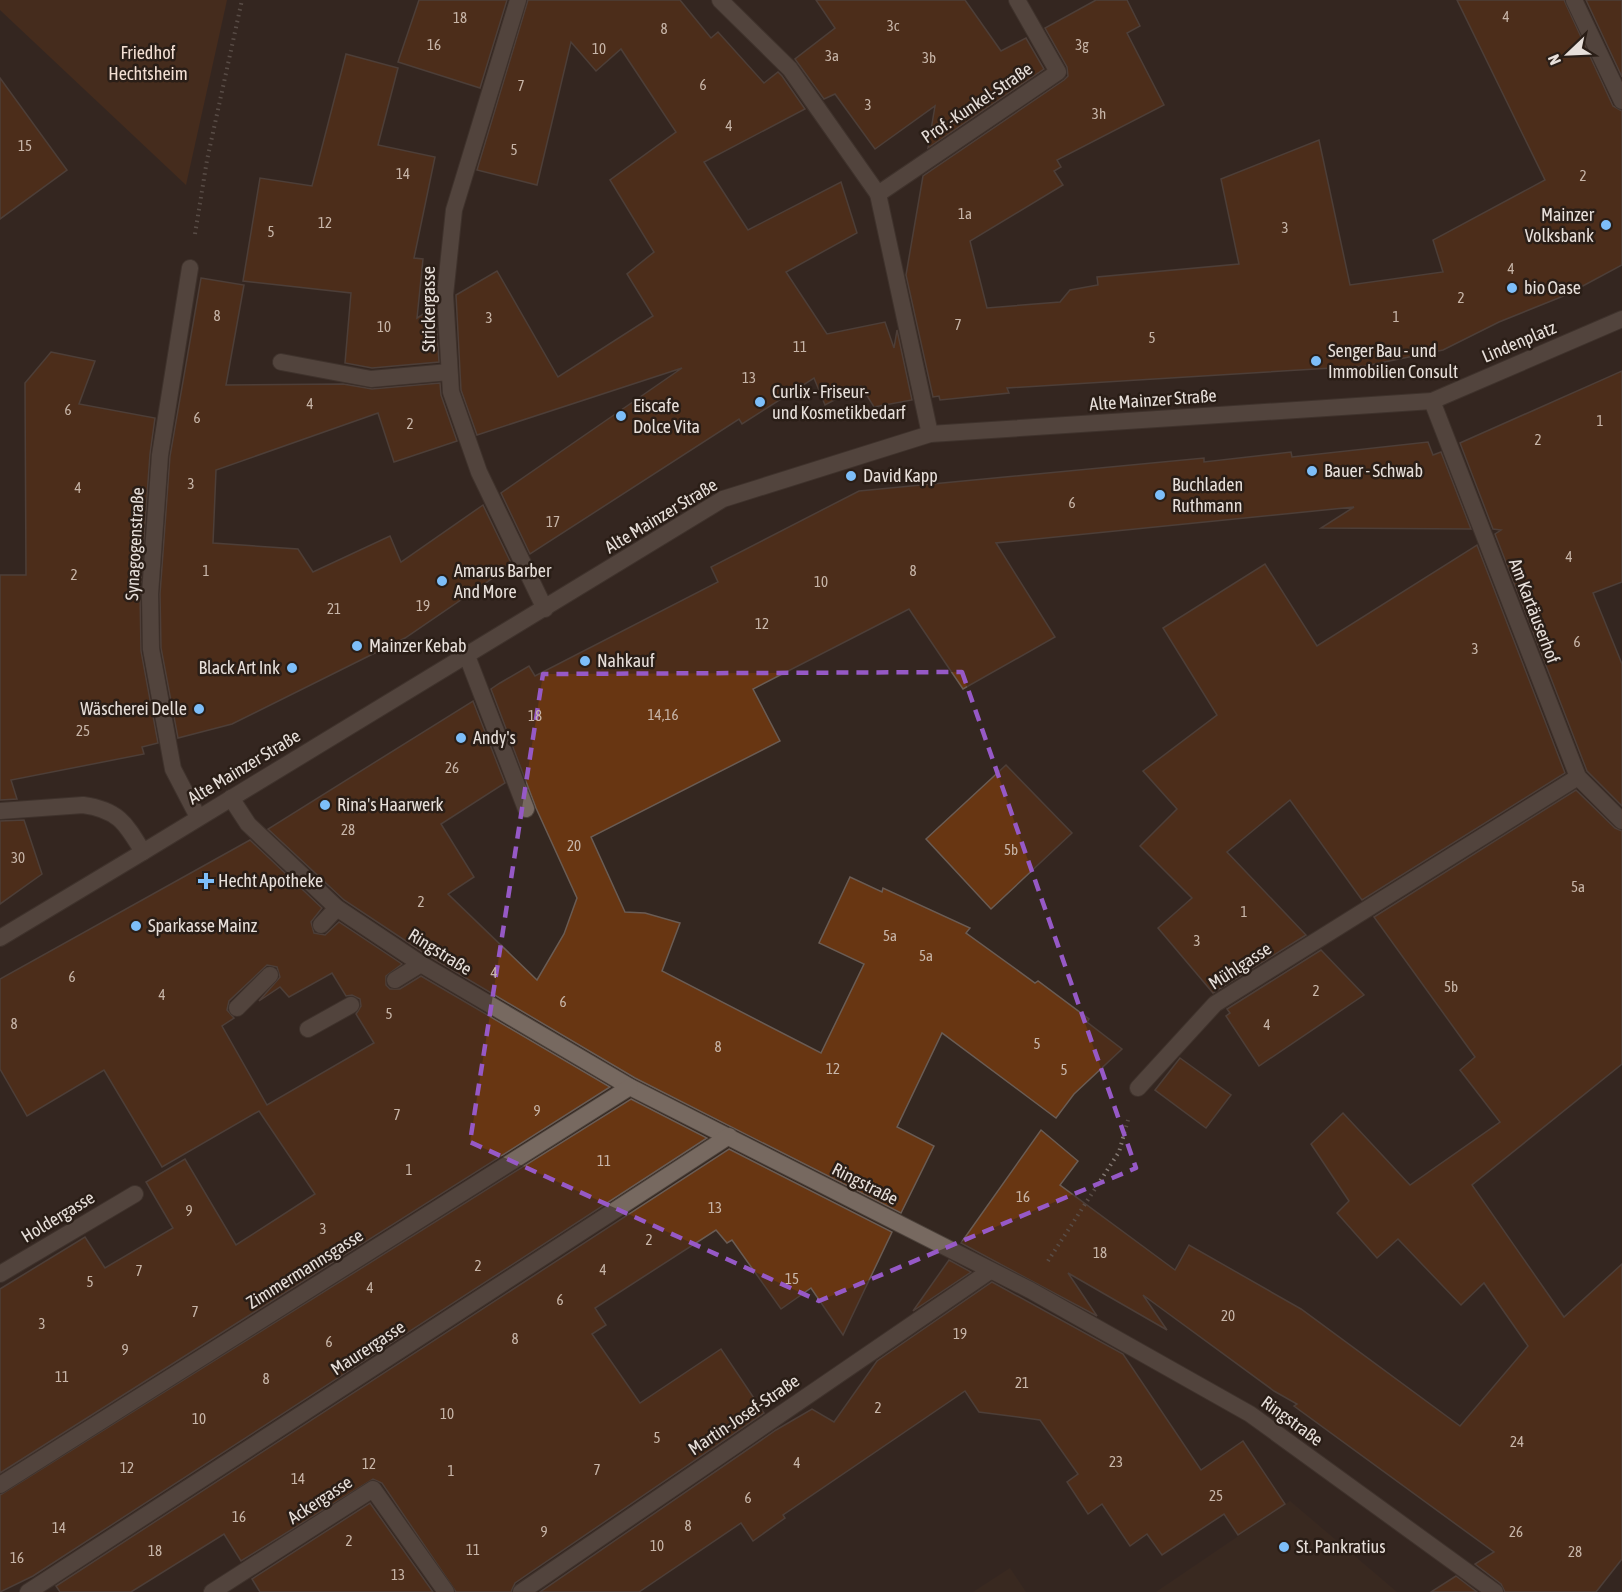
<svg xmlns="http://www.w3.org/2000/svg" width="1622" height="1592" font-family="'Asap Condensed',sans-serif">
<rect width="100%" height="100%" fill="#342720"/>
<g fill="#3f2d21">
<path d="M1290,1501L1397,1592H1156Z"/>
<path d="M1010,1568L1026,1592H973Z"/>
</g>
<path fill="#5a3319" d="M0,0H227L186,185L0,10Z"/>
<g fill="#683612" stroke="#6a5c54" stroke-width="1.5" fill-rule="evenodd">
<path d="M419,0H507L480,88L398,62Z"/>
<path d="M528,0H680L711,38L718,32L764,83L778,72L782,76L805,109L704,162L748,230L841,182L857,233L786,272L827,334L885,322L894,348L897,330L912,400L874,407L861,386L825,405L814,378L742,424L739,419L530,554L501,493L682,368L477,435L461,390L456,295L497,271L558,377L653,316L627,274L654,252L610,180L676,132L621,49L596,71L571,42L537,185L477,170Z"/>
<path d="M816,0H965L1001,51L1026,38L1044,69L928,148L935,106L875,149L835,94L824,99L795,59L835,28Z"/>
<path d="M1096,0H1127L1140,26L1127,33L1164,105L1057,160L1061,167L1054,171L1063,185L970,241L987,308L1060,302L1070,290L1098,285L1097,277L1239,264L1221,179L1319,140L1350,285L1443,272L1433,240L1545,180L1457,0H1564L1613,106L1622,111V265L1566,295L1499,322L1443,350L1365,366L1007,388L1009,393L940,400L939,396L933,397L906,275L923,176L1064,80L1068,76L1067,67L1045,28Z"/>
<path d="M1586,0H1622V77Z"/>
<path d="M346,54L398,68L378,145L435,157L414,258L423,259L417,318L435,307L439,362L372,368L345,363L351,293L243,281L260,178L312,186Z"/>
<path d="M0,78L67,170L0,219Z"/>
<path d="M201,278L244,285L226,385L343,384L372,389L440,383L441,395L457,441L394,462L378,413L216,470L213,543L298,549L313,572L390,536L401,562L483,505L512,565L405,638L232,724L178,738L161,648L160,594L170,456Z"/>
<path d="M51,352L95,361L79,404L155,418L150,454L140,594L141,651L158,743L142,747L144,754L11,780L17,799L0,800V575H26L25,383Z"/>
<path d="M1622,371V582L1593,593L1622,664V806L1587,771L1495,534L1501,530L1493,529L1460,443Z"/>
<path d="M1428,442L1433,455L1441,452L1471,529L1321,528L1354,507L996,543L1055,637L963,689L909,609L753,689L780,741L591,837L625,912L645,913L680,923L662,971L821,1053L864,964L819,943L850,877L882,892L883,888L970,928L966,933L1035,983L1038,981L1089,1019L1087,1022L1122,1049L1074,1094L1056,1118L942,1033L897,1127L934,1146L901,1213L635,1078L427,955L344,900L268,829L473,701L505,783L441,824L474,877L448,894L537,980L564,934L577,898L536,808L491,689L500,683L529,666L535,676L718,582L711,567L859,491L1204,458V462L1291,452L1292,457Z"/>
<path d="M1477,545L1565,773L1362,900L1290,800L1227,852L1306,935L1213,993L1158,928L1192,898L1140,846L1177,809L1143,771L1217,715L1163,628L1265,564L1317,646Z"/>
<path d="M1006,765L1072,833L991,909L926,839Z"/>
<path d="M1576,790L1615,828L1622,831V1064L1472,1185L1564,1317L1622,1264V1559L1596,1592H1505L1501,1584L1475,1564L1494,1552L1294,1406L1297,1404L1274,1391L1143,1295L1167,1330L1068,1273L1097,1316L961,1243L1041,1130L1078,1161L1060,1185L1175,1270L1189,1245L1301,1309L1460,1426L1528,1346L1484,1283L1461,1305L1398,1239L1377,1258L1337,1213L1349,1201L1311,1144L1343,1113L1410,1185L1500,1122L1460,1070L1475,1057L1374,917Z"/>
<path d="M24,820L42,874L0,904V821Z"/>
<path d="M250,840L322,908L311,922L314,933L325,935L339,922L402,964L386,976V985L390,989H400L421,976L610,1087L0,1473V1289L85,1237L105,1268L173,1228L146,1182L185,1159L236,1245L315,1194L259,1111L162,1167L104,1070L27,1116L0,1069V979ZM267,965L277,967L280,977L259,1001L280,987L289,997L332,973L346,996L352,995L360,999L361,1006L356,1014L374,1043L267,1105L222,1026L234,1018L227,1010L229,1001Z"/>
<path d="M1321,950L1364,995L1259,1066L1226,1016L1230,1013L1227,1009Z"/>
<path d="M1180,1058L1231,1095L1206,1128L1155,1090Z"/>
<path d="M631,1099L707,1138L33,1576L0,1592V1495Z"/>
<path d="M729,1149L892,1232L843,1335L811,1288L781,1309L732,1240L727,1243L716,1230L595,1308L606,1325L592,1334L640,1403L721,1349L764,1413L515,1583L511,1592H456L382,1483L373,1479L241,1561L224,1534L131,1592H60L56,1586Z"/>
<path d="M949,1260L971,1272L913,1311Z"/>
<path d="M992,1282L1123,1354L1201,1470L1243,1441L1285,1504L1238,1535L1224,1514L1162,1555L1147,1534L1130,1546L1102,1504L1088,1514L1067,1482L1078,1474L1040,1420L979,1412L965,1391L783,1515L785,1518L753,1541L741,1523L639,1592H540L776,1430L812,1409L834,1422L877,1361Z"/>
<path d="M370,1503L433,1592H260L252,1579Z"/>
<path d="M1456,1576L1477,1592H1431Z"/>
</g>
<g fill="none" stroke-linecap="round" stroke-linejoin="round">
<defs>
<g id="service">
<path d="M720,0L790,69L878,194"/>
<path d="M281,362L371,379L449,372"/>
<path d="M467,656L526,809"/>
<path d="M321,925L337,908"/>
<path d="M395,980L421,964"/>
<path d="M237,1008L270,975"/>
<path d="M308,1029L351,1005"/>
</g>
<g id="minor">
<path d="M518,0L454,210L445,295L451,392L479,472L545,609"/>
<path d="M1574,0L1622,101"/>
<path d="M190,268L160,455L150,594L151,649L173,769L198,817"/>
<path d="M930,434L878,194L1058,72L1017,0"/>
<path d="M231,798L248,824L337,908L421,964L630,1087L1030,1290L1250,1414L1495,1592"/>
<path d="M0,938L143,852"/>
<path d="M1138,1088L1215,1004L1578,777"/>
<path d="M0,1274L135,1194"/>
<path d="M0,1485L630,1087"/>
<path d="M28,1592L729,1136"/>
<path d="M212,1592L373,1489L446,1592"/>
<path d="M521,1592L990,1271"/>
</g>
<g id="tertiary">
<path d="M1432,401L1578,777L1622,821"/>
<path d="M0,811L83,805C119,810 126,824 143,852L723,499L930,434L1432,401L1622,319"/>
</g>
</defs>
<use href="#service" stroke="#4c423b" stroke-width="18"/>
<use href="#minor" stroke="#4c423b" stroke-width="18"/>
<use href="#tertiary" stroke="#4c423b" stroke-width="18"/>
<g stroke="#847a74" stroke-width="4" stroke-dasharray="1.5 4.5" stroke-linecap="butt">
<path d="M195,234L207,160L242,0"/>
<path d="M1048,1261L1119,1152L1128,1120"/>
</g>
<use href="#service" stroke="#776960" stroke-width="16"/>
<use href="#minor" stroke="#776960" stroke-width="16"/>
<use href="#tertiary" stroke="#776960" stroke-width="16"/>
</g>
<path d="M0 0H1622V1592H0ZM962,672L1136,1168L819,1301L470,1142L543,674Z" fill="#342720" fill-opacity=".55" fill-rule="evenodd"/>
<path fill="none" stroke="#9659c6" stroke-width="4.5" stroke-dasharray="12 8" stroke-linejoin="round" d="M962,672L1136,1168L819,1301L470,1142L543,674Z"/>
<g fill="#7dbef9" stroke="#2a1e17" stroke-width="2">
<circle cx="1606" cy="225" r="6"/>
<circle cx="1512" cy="288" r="6"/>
<circle cx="1316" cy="361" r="6"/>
<circle cx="760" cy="402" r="6"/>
<circle cx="621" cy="416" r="6"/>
<circle cx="1312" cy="471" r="6"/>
<circle cx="851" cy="476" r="6"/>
<circle cx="1160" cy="495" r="6"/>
<circle cx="442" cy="581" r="6"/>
<circle cx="357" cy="646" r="6"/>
<circle cx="585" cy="661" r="6"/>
<circle cx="292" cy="668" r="6"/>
<circle cx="199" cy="709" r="6"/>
<circle cx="461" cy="738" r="6"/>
<circle cx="325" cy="805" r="6"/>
<path d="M203 872h6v6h6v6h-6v6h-6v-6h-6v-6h6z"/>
<circle cx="136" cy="926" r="6"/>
<circle cx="1284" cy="1547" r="6"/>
</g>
<g text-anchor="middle" stroke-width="5" stroke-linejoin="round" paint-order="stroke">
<g font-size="15" fill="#c7b5a8">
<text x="1506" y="22">4</text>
<text x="460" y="23">18</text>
<text x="893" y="31">3c</text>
<text x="664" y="34">8</text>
<text x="434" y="50">16</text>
<text x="1082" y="50">3g</text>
<text x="599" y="54">10</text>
<text x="832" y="61">3a</text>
<text x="929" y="63">3b</text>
<text x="703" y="90">6</text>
<text x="521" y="91">7</text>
<text x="868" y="110">3</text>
<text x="1099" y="119">3h</text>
<text x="729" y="131">4</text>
<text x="25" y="151">15</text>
<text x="514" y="155">5</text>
<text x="403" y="179">14</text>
<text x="1583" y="181">2</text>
<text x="965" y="219">1a</text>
<text x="325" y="228">12</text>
<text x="1285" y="233">3</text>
<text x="271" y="237">5</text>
<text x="1511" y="274">4</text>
<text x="1461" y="303">2</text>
<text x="217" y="321">8</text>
<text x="1396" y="322">1</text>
<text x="489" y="323">3</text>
<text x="958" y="330">7</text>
<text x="384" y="332">10</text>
<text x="1152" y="343">5</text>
<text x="800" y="352">11</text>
<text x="749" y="383">13</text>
<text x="310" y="409">4</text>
<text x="68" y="415">6</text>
<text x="197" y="423">6</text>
<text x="1600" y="426">1</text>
<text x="410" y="429">2</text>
<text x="1538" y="445">2</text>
<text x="191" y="489">3</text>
<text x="78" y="493">4</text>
<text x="1072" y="508">6</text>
<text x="553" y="527">17</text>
<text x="1569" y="562">4</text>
<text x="206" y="576">1</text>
<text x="913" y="576">8</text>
<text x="74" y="580">2</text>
<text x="821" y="587">10</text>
<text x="423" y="611">19</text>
<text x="334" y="614">21</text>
<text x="762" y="629">12</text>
<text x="1577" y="647">6</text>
<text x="1475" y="654">3</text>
<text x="663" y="720">14,16</text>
<text x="535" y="721">18</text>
<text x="83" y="736">25</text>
<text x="452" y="773">26</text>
<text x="348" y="835">28</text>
<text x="574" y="851">20</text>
<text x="1011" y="855">5b</text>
<text x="18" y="863">30</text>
<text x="1578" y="892">5a</text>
<text x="421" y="907">2</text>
<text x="1244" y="917">1</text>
<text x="890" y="941">5a</text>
<text x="1197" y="946">3</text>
<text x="926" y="961">5a</text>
<text x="494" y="978">4</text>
<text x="72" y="982">6</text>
<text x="1451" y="992">5b</text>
<text x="1316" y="996">2</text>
<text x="162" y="1000">4</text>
<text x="563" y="1007">6</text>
<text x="389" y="1019">5</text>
<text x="14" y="1029">8</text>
<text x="1267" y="1030">4</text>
<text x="1037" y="1049">5</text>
<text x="718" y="1052">8</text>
<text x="833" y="1074">12</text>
<text x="1064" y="1075">5</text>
<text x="537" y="1116">9</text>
<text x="397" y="1120">7</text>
<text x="604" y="1166">11</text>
<text x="409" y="1175">1</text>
<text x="1023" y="1202">16</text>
<text x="715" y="1213">13</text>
<text x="189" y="1216">9</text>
<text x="323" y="1234">3</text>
<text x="649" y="1245">2</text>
<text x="1100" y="1258">18</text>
<text x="478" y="1271">2</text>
<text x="603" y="1275">4</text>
<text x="139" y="1276">7</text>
<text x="792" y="1284">15</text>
<text x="90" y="1287">5</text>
<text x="370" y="1293">4</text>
<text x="560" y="1305">6</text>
<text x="195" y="1317">7</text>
<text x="1228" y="1321">20</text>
<text x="42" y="1329">3</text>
<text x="960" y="1339">19</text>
<text x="515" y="1344">8</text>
<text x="329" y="1347">6</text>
<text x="125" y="1355">9</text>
<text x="62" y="1382">11</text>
<text x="266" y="1384">8</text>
<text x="1022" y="1388">21</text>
<text x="878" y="1413">2</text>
<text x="447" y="1419">10</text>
<text x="199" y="1424">10</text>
<text x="657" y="1443">5</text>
<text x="1517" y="1447">24</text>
<text x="1116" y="1467">23</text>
<text x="797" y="1468">4</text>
<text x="369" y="1469">12</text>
<text x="127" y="1473">12</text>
<text x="597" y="1475">7</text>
<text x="451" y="1476">1</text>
<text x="298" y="1484">14</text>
<text x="1216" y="1501">25</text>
<text x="748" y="1503">6</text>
<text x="239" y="1522">16</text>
<text x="688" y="1531">8</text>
<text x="59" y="1533">14</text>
<text x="544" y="1537">9</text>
<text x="1516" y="1537">26</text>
<text x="349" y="1546">2</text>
<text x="657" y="1551">10</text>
<text x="473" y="1555">11</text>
<text x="155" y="1556">18</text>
<text x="1575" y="1557">28</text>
<text x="17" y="1563">16</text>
<text x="398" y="1580">13</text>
</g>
<g font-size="18" fill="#f3dfd3" stroke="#2a1e17">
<text x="148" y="59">Friedhof<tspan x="148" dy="21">Hechtsheim</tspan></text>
</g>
<g font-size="18" fill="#e7dfda" stroke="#2a1e17">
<text transform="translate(977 103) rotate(-34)" y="6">Prof.-Kunkel-Straße</text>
<text transform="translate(429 309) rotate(-90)" y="6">Strickergasse</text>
<text transform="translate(1519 342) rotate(-23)" y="6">Lindenplatz</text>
<text transform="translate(1153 400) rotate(-4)" y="6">Alte Mainzer Straße</text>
<text transform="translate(661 516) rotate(-31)" y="6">Alte Mainzer Straße</text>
<text transform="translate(135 544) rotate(-87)" y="6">Synagogenstraße</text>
<text transform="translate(1534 611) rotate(69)" y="6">Am Kartäuserhof</text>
<text transform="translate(244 767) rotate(-31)" y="6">Alte Mainzer Straße</text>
<text transform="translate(440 952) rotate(32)" y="6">Ringstraße</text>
<text transform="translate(1240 966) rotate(-33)" y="6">Mühlgasse</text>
<text transform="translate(865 1184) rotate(27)" y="6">Ringstraße</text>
<text transform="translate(58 1217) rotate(-31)" y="6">Holdergasse</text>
<text transform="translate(305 1269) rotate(-32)" y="6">Zimmermannsgasse</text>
<text transform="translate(368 1348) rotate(-33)" y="6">Maurergasse</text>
<text transform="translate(744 1415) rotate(-34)" y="6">Martin-Josef-Straße</text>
<text transform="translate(1292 1421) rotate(36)" y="6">Ringstraße</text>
<text transform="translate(320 1500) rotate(-33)" y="6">Ackergasse</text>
</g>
<g font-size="18" fill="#e7dfda" stroke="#2a1e17" text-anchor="start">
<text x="1594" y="221" text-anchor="end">Mainzer<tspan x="1594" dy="21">Volksbank</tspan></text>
<text x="1524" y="294">bio Oase</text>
<text x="1328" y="357">Senger Bau - und<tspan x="1328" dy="21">Immobilien Consult</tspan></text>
<text x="772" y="398">Curlix - Friseur-<tspan x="772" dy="21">und Kosmetikbedarf</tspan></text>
<text x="633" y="412">Eiscafe<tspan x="633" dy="21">Dolce Vita</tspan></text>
<text x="1324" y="477">Bauer - Schwab</text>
<text x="863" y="482">David Kapp</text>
<text x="1172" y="491">Buchladen<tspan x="1172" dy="21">Ruthmann</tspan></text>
<text x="454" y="577">Amarus Barber<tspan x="454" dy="21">And More</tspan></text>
<text x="369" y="652">Mainzer Kebab</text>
<text x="597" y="667">Nahkauf</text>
<text x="280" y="674" text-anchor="end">Black Art Ink</text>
<text x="187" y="715" text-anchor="end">Wäscherei Delle</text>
<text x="473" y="744">Andy's</text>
<text x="337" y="811">Rina's Haarwerk</text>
<text x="218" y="887">Hecht Apotheke</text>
<text x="148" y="932">Sparkasse Mainz</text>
<text x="1296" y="1553">St. Pankratius</text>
</g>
</g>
<g transform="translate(1568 54) rotate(247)" stroke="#2a1e17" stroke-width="4.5" paint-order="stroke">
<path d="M0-4.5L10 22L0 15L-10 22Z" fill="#e7dfda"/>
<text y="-9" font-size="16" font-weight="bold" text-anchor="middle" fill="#e7dfda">N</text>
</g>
</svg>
